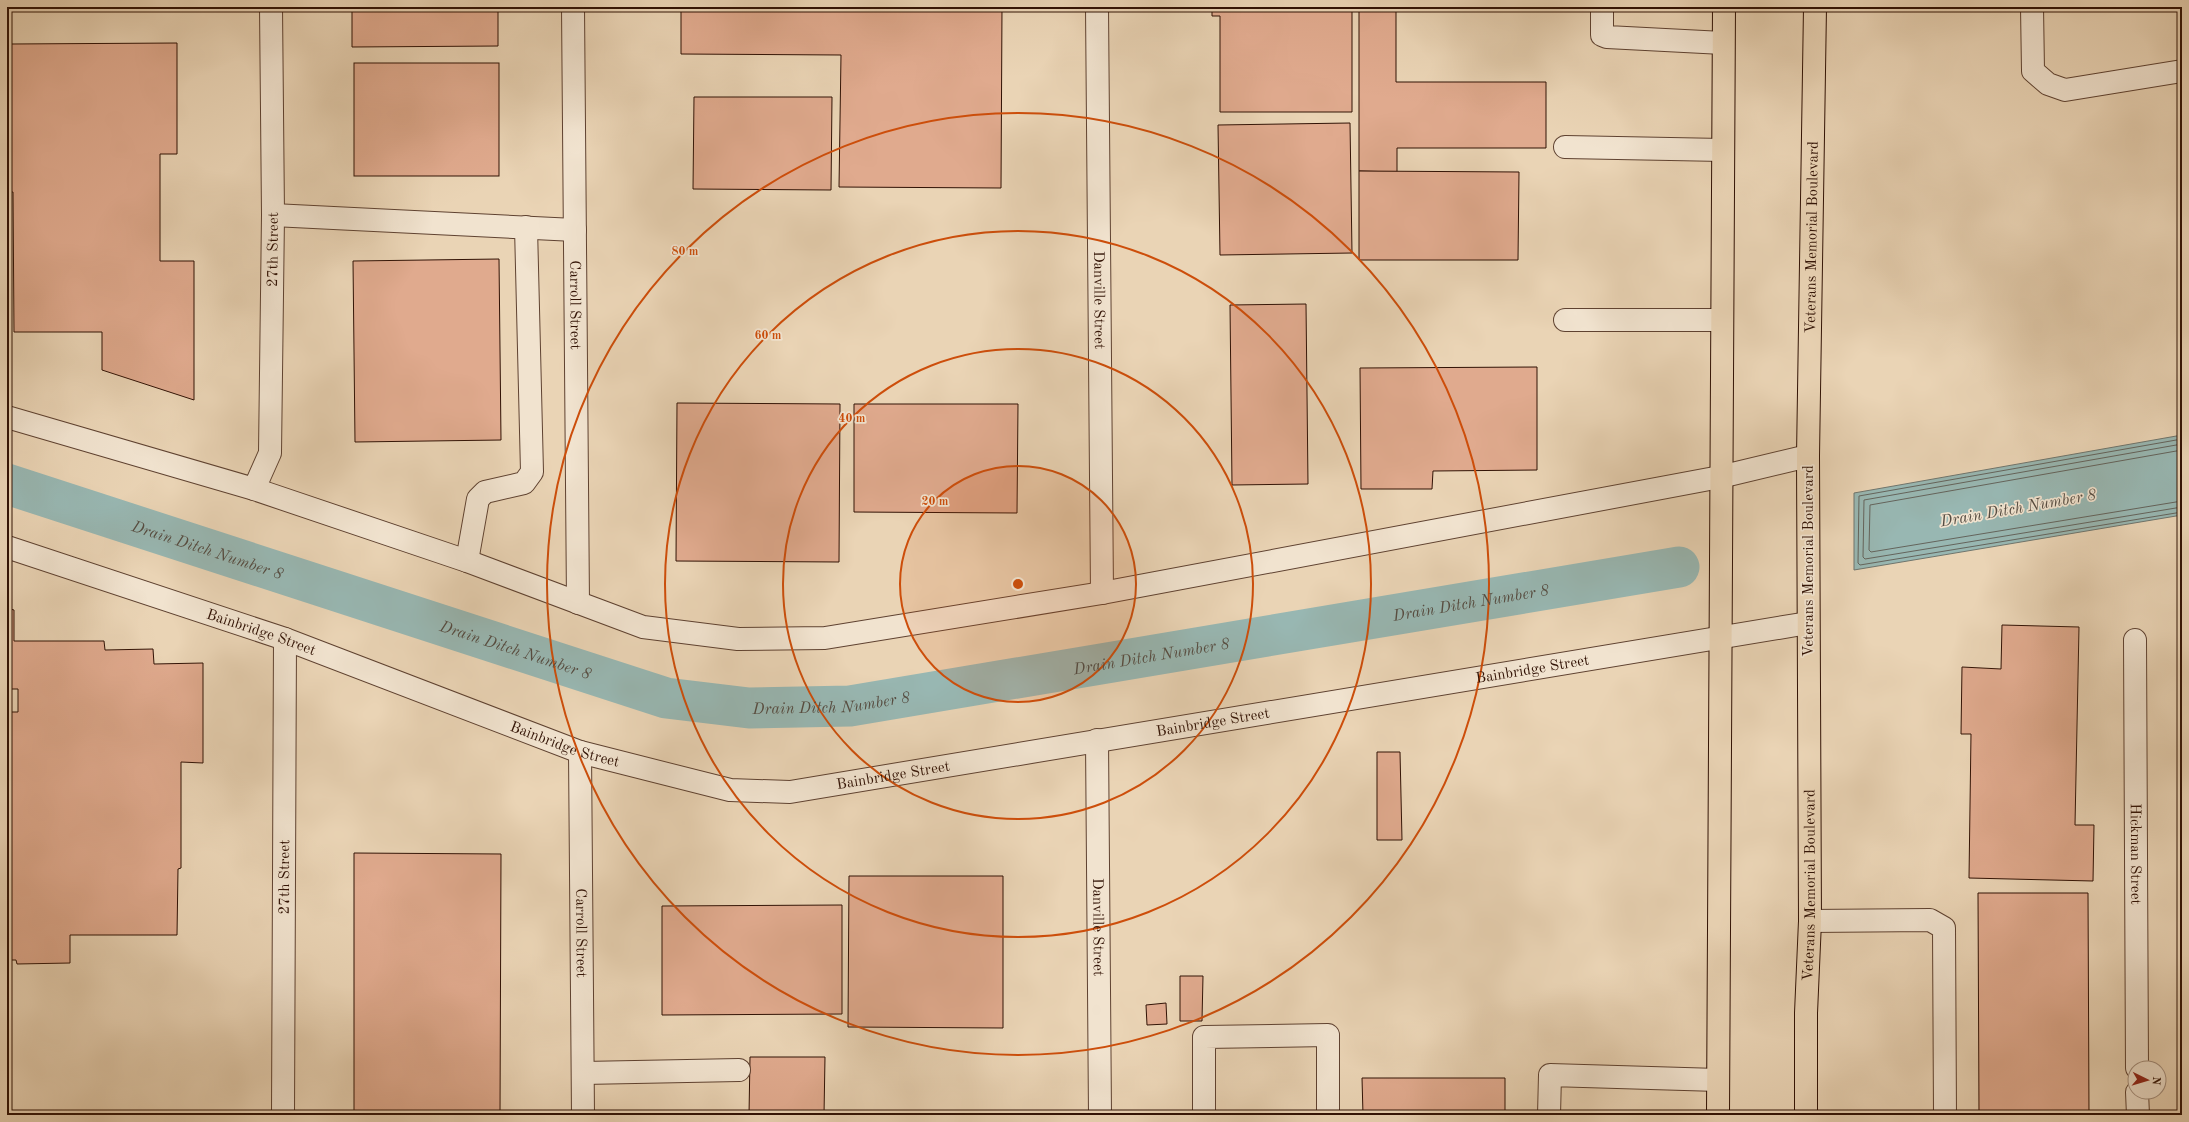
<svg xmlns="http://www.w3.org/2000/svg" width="2189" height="1122" font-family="'Old Standard TT',serif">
<rect width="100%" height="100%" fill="#ead4b5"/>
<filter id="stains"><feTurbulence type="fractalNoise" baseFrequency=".005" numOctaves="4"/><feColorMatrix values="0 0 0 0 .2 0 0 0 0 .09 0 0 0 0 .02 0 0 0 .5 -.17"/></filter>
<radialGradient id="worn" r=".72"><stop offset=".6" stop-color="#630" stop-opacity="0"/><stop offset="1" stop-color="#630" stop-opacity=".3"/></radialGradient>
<path fill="#98b7b2" stroke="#6f756d" d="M2182,435V515L1854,570V493Z"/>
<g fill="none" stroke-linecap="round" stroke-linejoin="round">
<g stroke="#64645c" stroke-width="1">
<path d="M2182,439L1859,496L1858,563L1860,565L2182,512"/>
<path d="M2182,444L1864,500L1863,557L1865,559L2182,507"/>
<path d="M2182,450L1870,505L1869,550L1871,552L2182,501"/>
</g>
<path stroke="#98b7b2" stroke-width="41" id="s1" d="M7,484L666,698L749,708L850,706L1679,567"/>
</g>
<g fill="#e0aa8e" stroke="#311205">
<path d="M352,7H498V46L352,47Z"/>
<path d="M681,7H1002L1001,188L839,187L841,55L681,54Z"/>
<path d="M1212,7H1352V112H1220V16H1212Z"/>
<path d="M1359,7H1396V82H1546V148H1397V172L1359,171Z"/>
<path d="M177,43V154H160V261H194V400L102,370V332H14L13,192H7V79H11V44Z"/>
<rect x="354" y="63" width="145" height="113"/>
<path d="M694,97H832L831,190L693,189Z"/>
<path d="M1350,123L1352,253L1220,255L1218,125Z"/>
<path d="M1359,171L1519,172L1518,260H1359Z"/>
<path d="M499,259L501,440L355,442L353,261Z"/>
<path d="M1306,304L1308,484L1232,485L1230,305Z"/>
<path d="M1537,367V470L1433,471L1432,489H1361L1360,368Z"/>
<path d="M677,403L840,404L839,562L676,561Z"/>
<path d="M854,404H1018L1017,513L854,512Z"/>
<path d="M7,608L14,610V641H104L105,650L153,649L154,664L203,663V763L181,762V868L178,869L177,935H70V963L17,964L16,960H7V712H18V689H7Z"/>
<path d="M2002,625L2079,627L2075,825H2094L2093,881L1969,878L1971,734H1961L1962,667L2001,669Z"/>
<path d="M1377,752H1400L1402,840H1377Z"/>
<path d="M354,853L501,854L500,1115H354Z"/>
<path d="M849,876H1003V1028L848,1027Z"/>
<path d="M1978,893H2088L2089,1115H1979Z"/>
<path d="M842,905V1014L662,1015V906Z"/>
<path d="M1180,976H1203L1202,1021H1180Z"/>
<path d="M1166,1003L1167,1024L1147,1025L1146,1005Z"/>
<path d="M750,1057H825L824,1115H749Z"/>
<path d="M1362,1078H1505V1115H1363Z"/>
</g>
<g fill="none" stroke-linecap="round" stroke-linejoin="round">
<defs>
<g id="minor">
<path id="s2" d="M573,7L578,603"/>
<path id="s3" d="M1097,7L1102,593"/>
<path d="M1602,7V35L1607,37L1723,43"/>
<path d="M2032,7L2033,71L2048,84L2065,90L2182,71"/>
<path d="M1565,147L1723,150"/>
<path d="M273,215L575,230"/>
<path d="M1565,320H1721"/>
<path d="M7,417L254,489L467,561L643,627L738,639L825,638L1102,593L1720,477L1808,456"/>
<path id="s4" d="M254,489L270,453L273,215L271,7"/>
<path id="s5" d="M7,547L285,639L580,752L730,790L790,792L1808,623"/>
<path d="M467,561L478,499L485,492L524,483L532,472L526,227"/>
<path id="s6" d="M2135,640L2137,1068"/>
<path id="s7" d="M1097,740L1100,1115"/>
<path id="s8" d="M580,752L583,1115"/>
<path d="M1810,921L1930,920L1944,928L1945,1115"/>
<path d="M583,1073L739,1070"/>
<path d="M2137,1092L2138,1115"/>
<path id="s9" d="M283,1115L285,639"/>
<path d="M1204,1115V1037L1328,1035V1115"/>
<path d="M1549,1115L1550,1075L1718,1080"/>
</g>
<g id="major">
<path d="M1718,1115L1724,7"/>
<path id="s10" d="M1806,1115V1013L1810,921L1808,456L1815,7"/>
</g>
</defs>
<use href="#minor" stroke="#5f4231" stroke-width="24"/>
<use href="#major" stroke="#311205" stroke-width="24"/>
<use href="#minor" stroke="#f1e3cf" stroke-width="22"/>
<use href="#major" stroke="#ead4b5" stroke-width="22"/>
</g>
<circle cx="1018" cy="584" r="118" fill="#cd4e0b" fill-opacity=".12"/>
<g fill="none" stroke="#cd4e0b" stroke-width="2">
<circle cx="1018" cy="584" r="118"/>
<circle cx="1018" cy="584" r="235"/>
<circle cx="1018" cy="584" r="353"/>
<circle cx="1018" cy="584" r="471"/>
</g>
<g text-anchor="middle" stroke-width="3.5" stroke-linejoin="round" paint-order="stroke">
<g font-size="15" fill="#311205" stroke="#f1e3cf">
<text dy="5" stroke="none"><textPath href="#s10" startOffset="878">Veterans Memorial Boulevard</textPath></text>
<text dy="5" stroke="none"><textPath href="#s4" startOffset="243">27th Street</textPath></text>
<text dy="5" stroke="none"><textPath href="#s3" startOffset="293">Danville Street</textPath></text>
<text dy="5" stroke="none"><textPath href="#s2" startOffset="298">Carroll Street</textPath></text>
<text transform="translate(1808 561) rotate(-90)" y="5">Veterans Memorial Boulevard</text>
<text dy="5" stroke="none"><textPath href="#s5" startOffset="268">Bainbridge Street</textPath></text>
<text dy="5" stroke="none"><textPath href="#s5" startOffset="1576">Bainbridge Street</textPath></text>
<text dy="5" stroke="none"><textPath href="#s5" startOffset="1252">Bainbridge Street</textPath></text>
<text dy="5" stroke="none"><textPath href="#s5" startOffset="592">Bainbridge Street</textPath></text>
<text dy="5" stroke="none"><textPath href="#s5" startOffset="928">Bainbridge Street</textPath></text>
<text dy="5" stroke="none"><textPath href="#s6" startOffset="214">Hickman Street</textPath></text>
<text dy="5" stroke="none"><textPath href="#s9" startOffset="238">27th Street</textPath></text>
<text dy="5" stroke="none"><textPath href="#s10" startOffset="230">Veterans Memorial Boulevard</textPath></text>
<text dy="5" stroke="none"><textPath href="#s7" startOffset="187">Danville Street</textPath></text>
<text dy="5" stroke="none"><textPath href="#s8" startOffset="181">Carroll Street</textPath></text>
</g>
<g font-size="16" font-style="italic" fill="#554c42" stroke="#f1e3cf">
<text transform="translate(2018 507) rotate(-10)" y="6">Drain Ditch Number 8</text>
<text dy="6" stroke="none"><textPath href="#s1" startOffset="211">Drain Ditch Number 8</textPath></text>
<text dy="6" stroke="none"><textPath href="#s1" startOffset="1507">Drain Ditch Number 8</textPath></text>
<text dy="6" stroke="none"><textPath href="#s1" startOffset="535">Drain Ditch Number 8</textPath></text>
<text dy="6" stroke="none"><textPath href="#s1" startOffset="1183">Drain Ditch Number 8</textPath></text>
<text dy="6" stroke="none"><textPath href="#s1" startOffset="859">Drain Ditch Number 8</textPath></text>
</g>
</g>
<circle cx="1018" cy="584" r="6" fill="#cd4e0b" stroke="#f1e3cf" stroke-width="2"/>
<g font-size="12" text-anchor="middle" font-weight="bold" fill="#cd4e0b" stroke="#f1e3cf" stroke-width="3.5" stroke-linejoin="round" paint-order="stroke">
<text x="685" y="255">80 m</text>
<text x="768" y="339">60 m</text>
<text x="852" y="422">40 m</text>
<text x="935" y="505">20 m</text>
</g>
<rect width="2189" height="1122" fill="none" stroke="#ead4b5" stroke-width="24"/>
<rect x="8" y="8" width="2173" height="1106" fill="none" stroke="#311205" stroke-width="2"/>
<rect x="12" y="12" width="2165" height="1098" fill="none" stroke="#311205"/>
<g transform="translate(2147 1080) rotate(95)"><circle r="19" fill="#f1e3cf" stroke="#a48f7e"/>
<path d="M0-3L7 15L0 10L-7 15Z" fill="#8f2418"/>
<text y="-6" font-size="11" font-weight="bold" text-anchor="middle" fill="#311205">N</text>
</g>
<rect width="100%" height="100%" filter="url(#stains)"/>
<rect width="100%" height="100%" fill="url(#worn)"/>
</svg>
